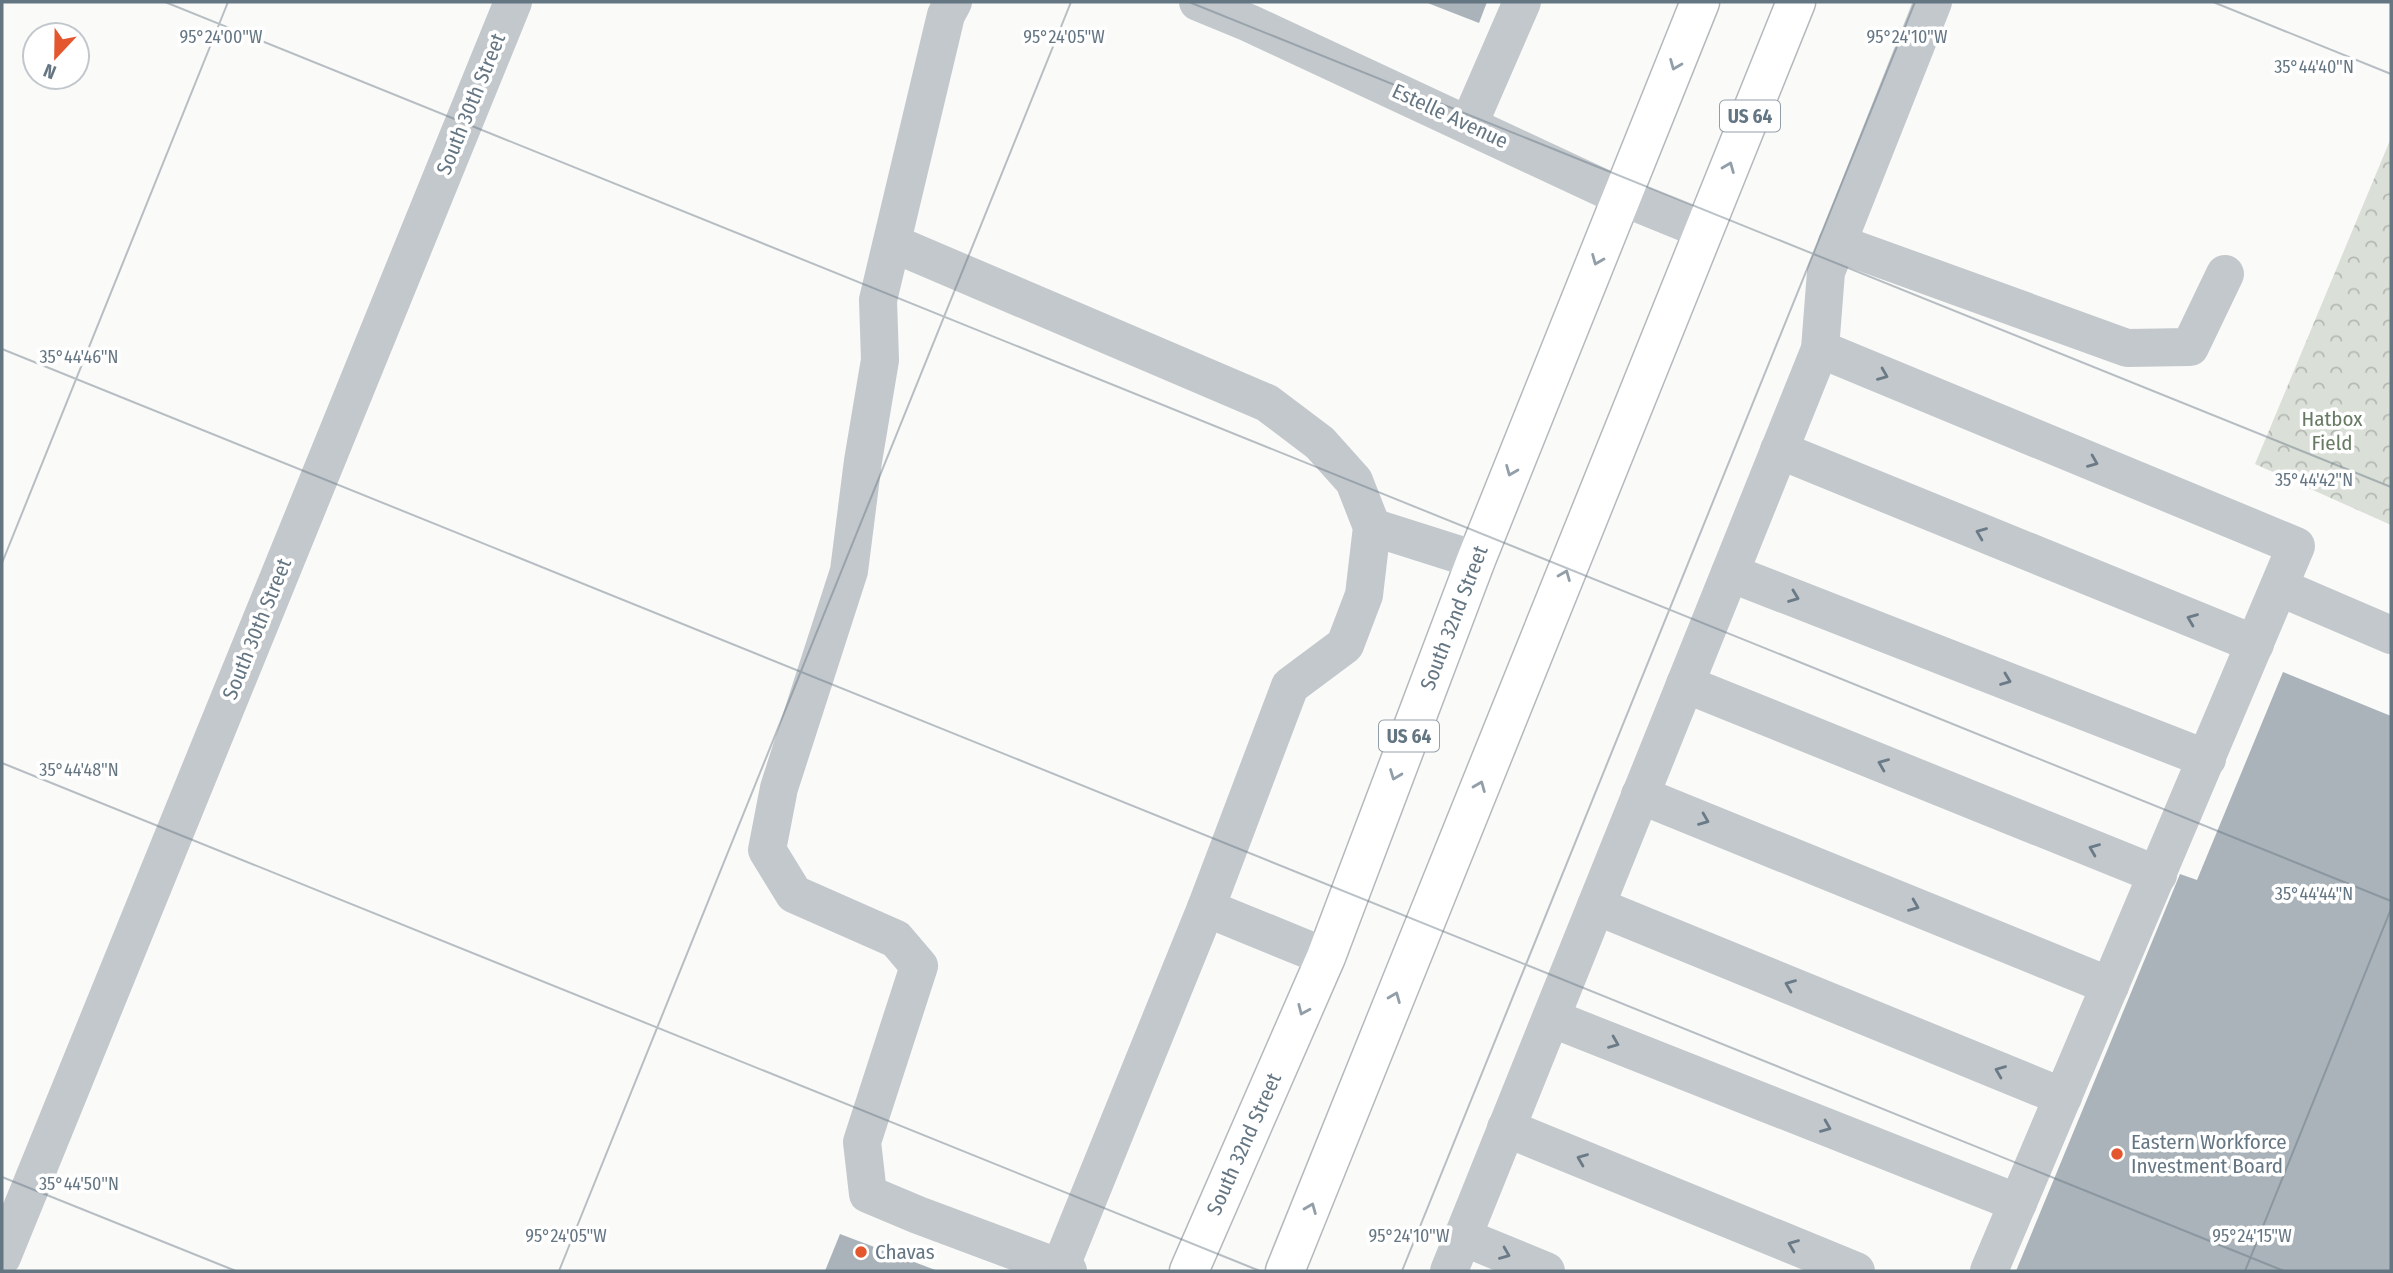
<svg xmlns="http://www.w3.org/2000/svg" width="2393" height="1273" font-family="'Fira Sans Condensed',sans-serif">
<defs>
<pattern id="park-crowns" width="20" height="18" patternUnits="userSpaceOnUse" patternTransform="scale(1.75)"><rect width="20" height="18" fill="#dadfd7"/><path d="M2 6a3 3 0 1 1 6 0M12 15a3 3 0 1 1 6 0" fill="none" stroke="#b4b9b4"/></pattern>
</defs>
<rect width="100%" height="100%" fill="#fafaf8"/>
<path fill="url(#park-crowns)" d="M2391,138V525L2255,464Z"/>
<g fill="#aab3b9">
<path d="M1425,2H1487L1479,23Z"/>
<path d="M2283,672L2391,716V1271H2016L2180,874L2197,880Z"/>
<path d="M840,1234L938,1271H825Z"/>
</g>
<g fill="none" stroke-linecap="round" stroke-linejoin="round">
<defs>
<g id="highway">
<path d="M1189,1271L1326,957L1476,560L1700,2"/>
<path d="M1285,1271L1796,2"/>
</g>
</defs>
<use href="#highway" stroke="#b4b9bd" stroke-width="41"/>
<g stroke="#c3c8cc" stroke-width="38">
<path d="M953,2L946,15L878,300L880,360L863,461L849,571L779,788L767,850L794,894L896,939L919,966L862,1142L868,1194L918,1215L1068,1271"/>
<path d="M1198,2L1249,23L1622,197L1703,230"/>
<path d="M1469,124L1522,2"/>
<path d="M892,243L1267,403L1320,443L1354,481L1372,527L1364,595L1345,645L1290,686L1206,908L1060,1268"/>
<path d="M1837,243L2127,348L2190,347L2225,274"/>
<path d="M1820,349L2296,546L1989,1271"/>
<path d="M1779,450L2255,644"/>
<path d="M1372,527L1476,560"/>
<path d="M1730,573L2207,759"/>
<path d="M2279,587L2391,635"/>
<path d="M1685,684L2158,875"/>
<path d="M1640,795L2110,986"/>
<path d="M1596,906L2063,1097"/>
<path d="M1206,908L1326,957"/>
<path d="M1551,1018L2018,1203"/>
<path d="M1506,1128L1856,1271"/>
<path d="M1463,1237L1546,1271"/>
<path d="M2,1257L513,2"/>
<path d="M1449,1271L1820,349L1826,272L1933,2"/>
</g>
<use href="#highway" stroke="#fff" stroke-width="38"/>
</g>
<defs><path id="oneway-chevron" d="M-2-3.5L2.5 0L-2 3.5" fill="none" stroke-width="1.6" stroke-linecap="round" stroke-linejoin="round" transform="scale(1.75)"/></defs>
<g stroke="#939fa8">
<use href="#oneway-chevron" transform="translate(1675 65) rotate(112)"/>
<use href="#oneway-chevron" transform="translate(1729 167) rotate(-68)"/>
<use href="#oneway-chevron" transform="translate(1597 260) rotate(112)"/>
<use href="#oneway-chevron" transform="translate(1511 471) rotate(112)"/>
<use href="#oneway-chevron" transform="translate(1565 575) rotate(-68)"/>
<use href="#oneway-chevron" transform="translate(1395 775) rotate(111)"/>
<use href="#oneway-chevron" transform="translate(1480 786) rotate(-68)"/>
<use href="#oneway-chevron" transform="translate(1395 997) rotate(-68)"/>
<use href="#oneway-chevron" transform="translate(1303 1010) rotate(114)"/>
<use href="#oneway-chevron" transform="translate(1311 1208) rotate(-68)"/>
</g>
<g stroke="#6a7a87">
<use href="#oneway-chevron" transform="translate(1883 375) rotate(22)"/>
<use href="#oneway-chevron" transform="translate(2093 462) rotate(22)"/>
<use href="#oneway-chevron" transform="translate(1981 533) rotate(-158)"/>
<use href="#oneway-chevron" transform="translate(1794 597) rotate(21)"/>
<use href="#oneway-chevron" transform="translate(2192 619) rotate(-158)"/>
<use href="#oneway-chevron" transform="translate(2006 680) rotate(21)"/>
<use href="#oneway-chevron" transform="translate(1883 764) rotate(-158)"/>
<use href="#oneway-chevron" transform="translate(1704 820) rotate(22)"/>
<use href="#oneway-chevron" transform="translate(2094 849) rotate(-158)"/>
<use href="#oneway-chevron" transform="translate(1914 906) rotate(22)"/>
<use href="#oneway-chevron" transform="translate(1790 985) rotate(-158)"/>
<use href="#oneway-chevron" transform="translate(1614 1043) rotate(22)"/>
<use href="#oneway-chevron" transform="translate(2000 1071) rotate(-158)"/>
<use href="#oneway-chevron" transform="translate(1826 1127) rotate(22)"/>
<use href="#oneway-chevron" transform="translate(1582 1159) rotate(-158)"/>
<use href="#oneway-chevron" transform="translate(1793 1245) rotate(-158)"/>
<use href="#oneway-chevron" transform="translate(1505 1254) rotate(22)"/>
</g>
<path fill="none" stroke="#657683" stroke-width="2" stroke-opacity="0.45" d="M165,2L2391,901M1189,2L2391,487M2213,2L2391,74M2,349L2284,1271M2,563L228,2M2,763L1260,1271M2,1177L236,1271M559,1271L1071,2M1402,1271L1915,2M2245,1271L2391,909"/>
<g fill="#e4572e" stroke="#fff" stroke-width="2.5">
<circle cx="2117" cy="1154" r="7"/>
<circle cx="861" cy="1252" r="7"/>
</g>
<g text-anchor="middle" stroke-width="7" stroke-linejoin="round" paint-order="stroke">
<g fill="#fff" stroke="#939fa8" stroke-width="2">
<rect x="1720" y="100.5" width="60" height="31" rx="5"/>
<rect x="1379" y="720.5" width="60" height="31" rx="5"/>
</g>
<g font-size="19" font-weight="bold" fill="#657683">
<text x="1750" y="123">US 64</text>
<text x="1409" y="743">US 64</text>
</g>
<g font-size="21" fill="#657683" stroke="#fff">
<text transform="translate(471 104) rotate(-68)" y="7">South 30th Street</text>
<text transform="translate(1450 116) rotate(25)" y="7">Estelle Avenue</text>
<text transform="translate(1454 618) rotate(-69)" y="7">South 32nd Street</text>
<text transform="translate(257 629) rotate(-68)" y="7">South 30th Street</text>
<text transform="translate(1244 1144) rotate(-66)" y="7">South 32nd Street</text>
</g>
<g font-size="21" fill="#687a64" stroke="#fff">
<text x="2332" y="426">Hatbox<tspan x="2332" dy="24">Field</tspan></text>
</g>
<g font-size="21" fill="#657683" stroke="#fff" text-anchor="start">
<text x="2131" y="1149">Eastern Workforce<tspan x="2131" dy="24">Investment Board</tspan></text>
<text x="875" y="1259">Chavas</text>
</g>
</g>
<g font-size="18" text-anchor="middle" fill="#657683" stroke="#fff" stroke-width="7" stroke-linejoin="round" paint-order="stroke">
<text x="1907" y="43">95°24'10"W</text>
<text x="221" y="43">95°24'00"W</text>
<text x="1064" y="43">95°24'05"W</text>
<text x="2314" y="73">35°44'40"N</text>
<text x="79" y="363">35°44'46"N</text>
<text x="2314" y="486">35°44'42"N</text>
<text x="79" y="776">35°44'48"N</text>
<text x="2314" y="900">35°44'44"N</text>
<text x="79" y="1190">35°44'50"N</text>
<text x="566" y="1242">95°24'05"W</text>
<text x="1409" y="1242">95°24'10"W</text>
<text x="2252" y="1242">95°24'15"W</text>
</g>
<rect width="2393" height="1273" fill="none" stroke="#657683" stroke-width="7"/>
<g transform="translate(56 56) rotate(202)"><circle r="33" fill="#ffffff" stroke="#c1c8cd" stroke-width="2"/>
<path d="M0-5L12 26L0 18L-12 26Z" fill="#e4572e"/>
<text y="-10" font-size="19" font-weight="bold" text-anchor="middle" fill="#657683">N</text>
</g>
</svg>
